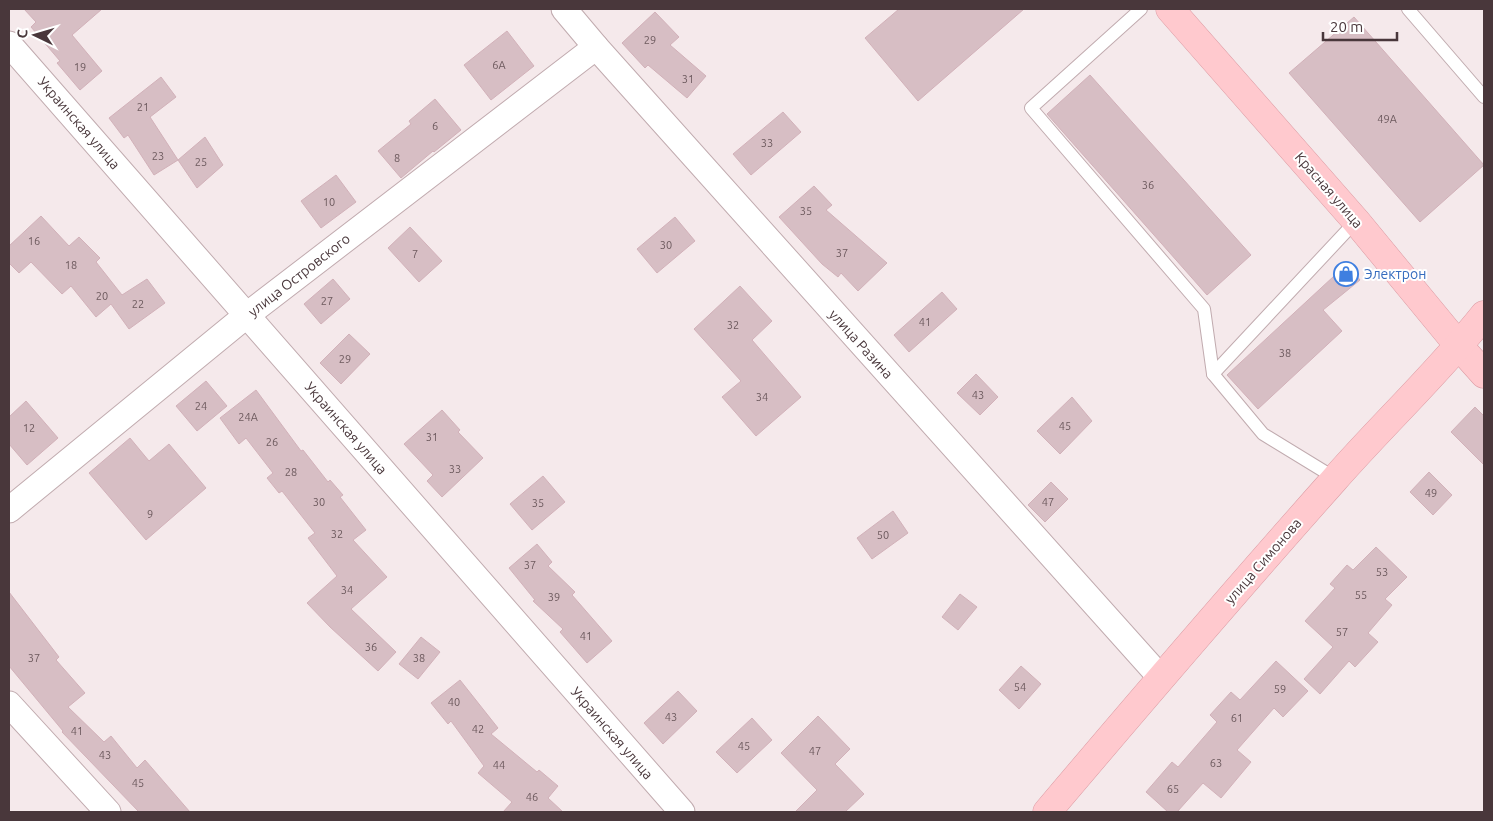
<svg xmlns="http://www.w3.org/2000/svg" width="1493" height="821" font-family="Ubuntu,sans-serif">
<rect width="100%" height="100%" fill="#f5e9eb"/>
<g fill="#d7bec4" stroke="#d2b1b9">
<path d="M24,9H102L72,35L102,71L80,90L57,63L60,61L31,27L36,22Z"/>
<path d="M899,9H1024L918,101L865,38Z"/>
<path d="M655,12L679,37L670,45L706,76L687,98L648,65L645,68L622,43Z"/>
<path d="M1354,17L1484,165L1420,222L1289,73Z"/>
<path d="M507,31L534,66L491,100L464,65Z"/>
<path d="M1090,75L1251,255L1207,295L1047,114Z"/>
<path d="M161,77L176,97L150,117L178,160L154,175L128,135L124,138L109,118Z"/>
<path d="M435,99L461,130L434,152L433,151L401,178L378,151L411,124L409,121Z"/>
<path d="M783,112L801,132L751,175L733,154Z"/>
<path d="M205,137L223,165L197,188L178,160Z"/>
<path d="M336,175L356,202L321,228L301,201Z"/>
<path d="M814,186L832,205L826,210L887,263L858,291L841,273L838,277L822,264L779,217Z"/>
<path d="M41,216L69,246L79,237L100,258L96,262L122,295L147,279L165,303L129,329L111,304L96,317L71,286L62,294L31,262L19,273L9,263V246Z"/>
<path d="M675,217L695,241L657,273L637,249Z"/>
<path d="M410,227L442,261L419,282L388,248Z"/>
<path d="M1347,264L1360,280L1323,310L1342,331L1258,409L1227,375Z"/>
<path d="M333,279L350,299L321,324L304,304Z"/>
<path d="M740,286L772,321L752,340L801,397L756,436L722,397L741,381L694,329Z"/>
<path d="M942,292L957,309L909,352L894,335Z"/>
<path d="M349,334L370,354L341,384L320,363Z"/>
<path d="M976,374L998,397L980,415L957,393Z"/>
<path d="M206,381L227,406L197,431L176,406Z"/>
<path d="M256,390L301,451L303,450L328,482L330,480L343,495L340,497L366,530L353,540L387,577L351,609L396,652L378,671L330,627L307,603L337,576L308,538L315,533L282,491L279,493L267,478L273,473L246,438L239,444L220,418Z"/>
<path d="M1072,397L1092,421L1060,454L1037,431Z"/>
<path d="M26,401L58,438L27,465L9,444V417Z"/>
<path d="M1475,407L1484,416V465L1451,432Z"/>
<path d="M442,410L460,430L458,432L483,458L442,497L427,481L433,475L404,444Z"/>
<path d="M130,438L149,461L169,444L206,488L146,540L89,473Z"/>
<path d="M1429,472L1452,495L1433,515L1410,492Z"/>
<path d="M543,476L565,502L532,530L510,504Z"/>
<path d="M1051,482L1068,499L1045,522L1028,505Z"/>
<path d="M893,511L908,533L872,559L857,538Z"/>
<path d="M537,544L552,562L548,566L575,592L572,595L612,641L587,663L560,632L563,629L533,601L535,600L509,568Z"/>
<path d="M1376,547L1407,577L1385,599L1392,605L1368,633L1378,642L1355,667L1349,661L1320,694L1304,679L1333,647L1305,621L1335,588L1330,584L1347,565L1353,570Z"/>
<path d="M9,592L59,657L56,660L85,693L68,707L104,742L111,736L137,768L145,760L190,812H139L62,732L63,731L9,666Z"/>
<path d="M960,594L977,607L958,630L942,617Z"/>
<path d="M421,637L440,652L418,679L399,664Z"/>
<path d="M1276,661L1308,691L1283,717L1274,708L1237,750L1251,762L1221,798L1203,783L1177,812H1168L1146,792L1172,762L1178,767L1217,722L1210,715L1231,692L1240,700Z"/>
<path d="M1021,666L1041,684L1019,709L999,690Z"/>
<path d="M460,680L498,728L491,734L537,772L539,770L558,786L548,798L563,812H503L512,802L478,773L484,766L451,721L448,724L431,703Z"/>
<path d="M678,691L697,711L663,744L644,723Z"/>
<path d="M818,716L850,749L835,764L864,794L845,812H795L817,790L781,753Z"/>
<path d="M752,718L772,740L737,773L716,752Z"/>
</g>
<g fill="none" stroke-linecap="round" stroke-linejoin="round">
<defs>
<g id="lane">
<path d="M1141,9L1031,108L1204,309L1213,374L1263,434L1335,478"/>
<path d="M1408,9L1484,97"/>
<path d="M1213,374L1356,221"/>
</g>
<g id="street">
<path d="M564,9L596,47L1161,678"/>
<path d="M9,44L682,812"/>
<path d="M9,510L247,315L596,47"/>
<path d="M9,704L108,812"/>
</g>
<g id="secondary">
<path d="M1170,9L1356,221L1459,346L1484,374"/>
<path d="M1047,812C1141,701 1237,589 1334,480C1383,424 1438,373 1484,315"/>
</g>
</defs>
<use href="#lane" stroke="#c1abaf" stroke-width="14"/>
<use href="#street" stroke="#c1abaf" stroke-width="27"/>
<use href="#secondary" stroke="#dc9ca4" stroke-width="29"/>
<use href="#lane" stroke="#fff" stroke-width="12"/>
<use href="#street" stroke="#fff" stroke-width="25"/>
<use href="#secondary" stroke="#ffc9ce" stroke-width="28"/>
</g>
<defs>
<symbol id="shop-ring" viewBox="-11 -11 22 22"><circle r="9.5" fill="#fff" stroke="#3f7fe0" stroke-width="1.5"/><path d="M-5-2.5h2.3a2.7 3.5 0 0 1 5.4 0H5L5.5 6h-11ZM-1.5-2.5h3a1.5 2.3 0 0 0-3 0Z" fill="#3f7fe0"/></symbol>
</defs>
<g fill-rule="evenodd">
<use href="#shop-ring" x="1332" y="260" width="28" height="28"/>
</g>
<g text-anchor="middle" stroke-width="4" stroke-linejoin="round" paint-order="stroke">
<g font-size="11" fill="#6c595d">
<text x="650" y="44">29</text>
<text x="499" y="69">6А</text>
<text x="80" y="71">19</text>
<text x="688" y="83">31</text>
<text x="143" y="111">21</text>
<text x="1387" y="123">49А</text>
<text x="435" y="130">6</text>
<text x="767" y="147">33</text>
<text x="158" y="160">23</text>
<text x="397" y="162">8</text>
<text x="201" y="166">25</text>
<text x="1148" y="189">36</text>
<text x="329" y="206">10</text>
<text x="806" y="215">35</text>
<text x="34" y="245">16</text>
<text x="666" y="249">30</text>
<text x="842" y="257">37</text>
<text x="415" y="258">7</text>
<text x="71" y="269">18</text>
<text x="102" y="300">20</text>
<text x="327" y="305">27</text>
<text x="138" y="308">22</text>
<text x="925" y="326">41</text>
<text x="733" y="329">32</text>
<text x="1285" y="357">38</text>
<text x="345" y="363">29</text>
<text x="978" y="399">43</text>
<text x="762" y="401">34</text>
<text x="201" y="410">24</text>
<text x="248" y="421">24А</text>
<text x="1065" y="430">45</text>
<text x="29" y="432">12</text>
<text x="432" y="441">31</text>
<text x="272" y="446">26</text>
<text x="455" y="473">33</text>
<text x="291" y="476">28</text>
<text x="1431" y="497">49</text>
<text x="319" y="506">30</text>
<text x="1048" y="506">47</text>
<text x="538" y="507">35</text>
<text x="150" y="518">9</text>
<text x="337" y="538">32</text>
<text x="883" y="539">50</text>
<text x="530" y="569">37</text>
<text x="1382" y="576">53</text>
<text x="347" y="594">34</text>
<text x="1361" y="599">55</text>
<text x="554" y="601">39</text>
<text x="1342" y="636">57</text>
<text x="586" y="640">41</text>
<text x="371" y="651">36</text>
<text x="34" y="662">37</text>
<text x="419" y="662">38</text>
<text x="1020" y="691">54</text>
<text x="1280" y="693">59</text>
<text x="454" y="706">40</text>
<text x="671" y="721">43</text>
<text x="1237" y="722">61</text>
<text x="478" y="733">42</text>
<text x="77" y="735">41</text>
<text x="744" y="750">45</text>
<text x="815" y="755">47</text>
<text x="105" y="759">43</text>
<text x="1216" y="767">63</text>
<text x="499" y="769">44</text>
<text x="138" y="787">45</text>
<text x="1173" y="793">65</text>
<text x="532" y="801">46</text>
</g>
<g font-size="14" fill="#49373b" stroke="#fff">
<text transform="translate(79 123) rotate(49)" y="5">Украинская улица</text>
<text transform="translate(1329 190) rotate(49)" y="5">Красная улица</text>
<text transform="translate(299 275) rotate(-38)" y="5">улица Островского</text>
<text transform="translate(861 344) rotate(48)" y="5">улица Разина</text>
<text transform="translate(346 428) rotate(49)" y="5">Украинская улица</text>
<text transform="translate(1263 561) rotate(-49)" y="5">улица Симонова</text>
<text transform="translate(612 733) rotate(49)" y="5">Украинская улица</text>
</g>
<g font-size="14" fill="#366cbe" stroke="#fff" text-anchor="start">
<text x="1364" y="279">Электрон</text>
</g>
</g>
<rect width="1493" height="821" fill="none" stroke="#49373b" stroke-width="20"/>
<g transform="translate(35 35) rotate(275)" stroke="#ffffff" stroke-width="4" paint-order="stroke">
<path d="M0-4L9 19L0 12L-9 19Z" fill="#49373b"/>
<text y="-8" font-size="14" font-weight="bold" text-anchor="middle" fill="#49373b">С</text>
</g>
<path d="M1323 32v8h74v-8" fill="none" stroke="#49373b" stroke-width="2.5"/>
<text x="1330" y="32" font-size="15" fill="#49373b" stroke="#ffffff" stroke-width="4" paint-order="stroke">20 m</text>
</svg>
